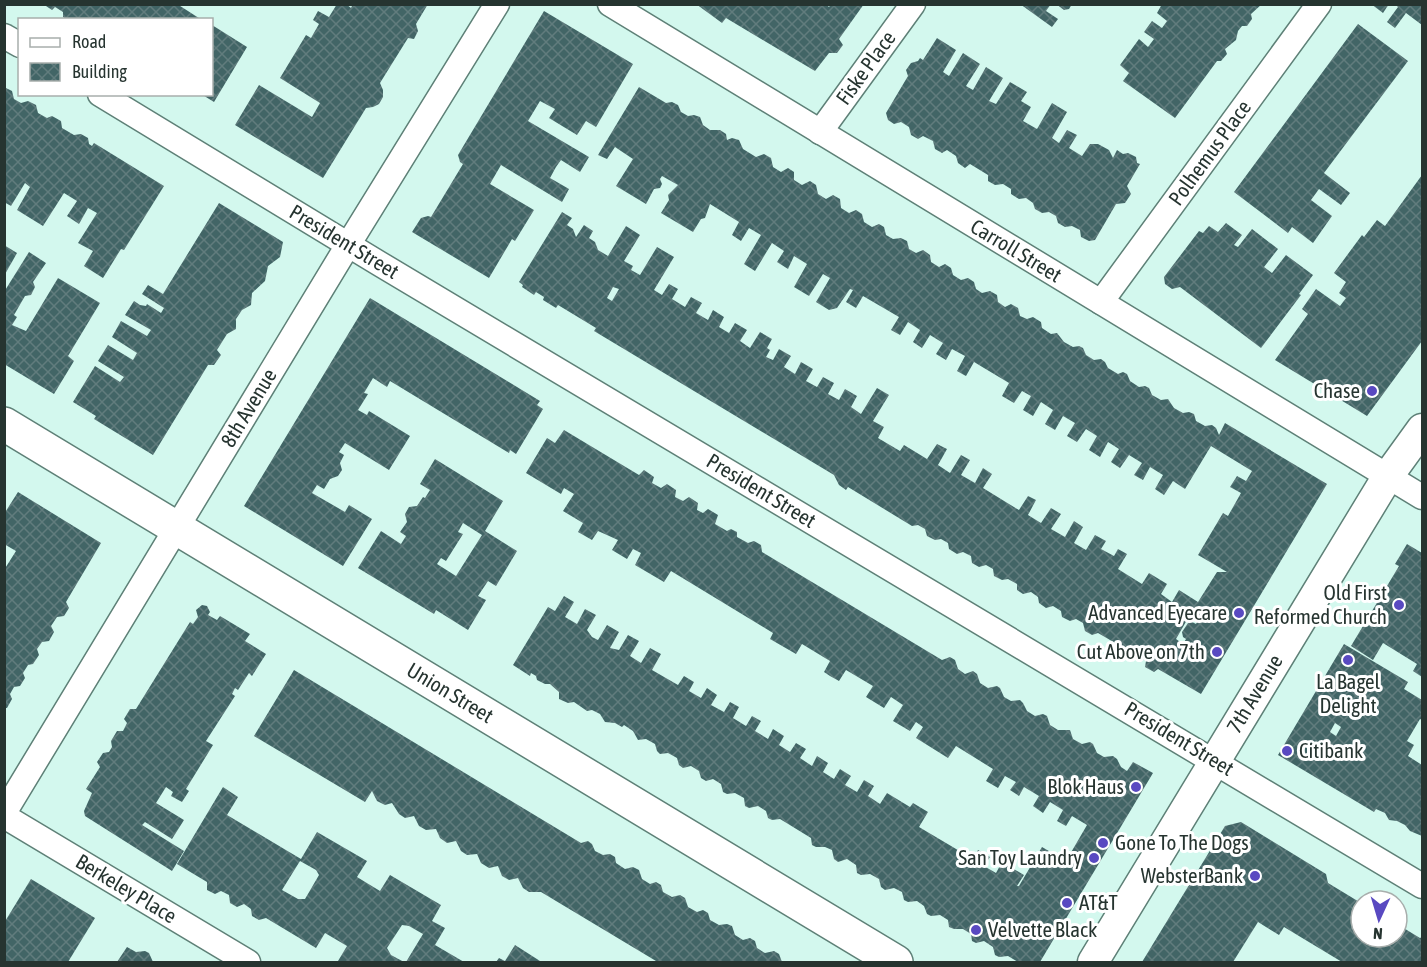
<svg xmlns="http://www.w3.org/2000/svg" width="1427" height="967" font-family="'Asap Condensed',sans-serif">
<defs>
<pattern id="building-cross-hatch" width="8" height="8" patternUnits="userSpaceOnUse" patternTransform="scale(1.5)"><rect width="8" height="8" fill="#426566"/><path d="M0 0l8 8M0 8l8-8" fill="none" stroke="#617c7d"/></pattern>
</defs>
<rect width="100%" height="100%" fill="#d3f8ee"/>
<g fill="url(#building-cross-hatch)" fill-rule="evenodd">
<path d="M43,4H177L202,20H68L63,17V12L55,7L52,10Z"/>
<path d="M337,4H346L351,8L353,4H428L416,24L418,31L414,39L408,38L380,83L383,90V97L379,104L373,107L366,108L323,178L235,125L259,85L312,117L320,103L280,78L306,35L311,38L319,24L313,20L318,11L329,17Z"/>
<path d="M696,4H826L829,7L831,4H864L839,39L843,45L837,53H829L815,71L726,18L722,23Z"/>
<path d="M1020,4H1051L1046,11L1058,19L1052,27Z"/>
<path d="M1056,4H1072L1069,9L1064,10Z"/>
<path d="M1162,4H1262L1251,14L1252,19L1247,26H1242L1238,31L1236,40L1225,49L1227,54L1221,61H1217L1175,118L1123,81L1129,73L1120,65L1139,39L1148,47L1154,39L1144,32L1152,21L1162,28L1167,21L1157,13Z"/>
<path d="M1371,4H1389L1383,13Z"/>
<path d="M1395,4H1422V25L1406,13L1395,28L1387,22L1398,7Z"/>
<path d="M544,11L633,64L596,127L586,121L577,135L549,118L555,109L540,101L528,121L589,157L580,172L561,160L556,167L550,178L569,189L562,202L501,165L490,184L534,210L515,241L512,239L489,278L412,232L421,218L428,216L431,217L463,164L460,162L458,155Z"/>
<path d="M1358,24L1408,61L1324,173L1350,193L1341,205L1319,189L1311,200L1332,216L1313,243L1292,227L1288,233L1234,192Z"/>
<path d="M212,25L247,47L214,102L201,94H212Z"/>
<path d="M937,38L956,50L943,72L949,76L963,53L980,64L966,86L973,90L986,67L1003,78L989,101L996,104L1010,82L1027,92L1021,101L1031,107L1023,121L1037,129L1052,103L1067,112L1052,138L1059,143L1067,130L1077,135L1069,148L1082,156L1090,144H1098L1109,150L1113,158L1117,150L1123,154L1128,153L1136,157L1137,163L1140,164L1127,186L1131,194L1125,203L1116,204L1095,240L1089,241L1081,237L1080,230L1072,226L1065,227L1058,223L1056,216L1049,212L1042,213L1035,209L1033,203L1026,198L1019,199L1011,194V189L1003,184L995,185L988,181V175L970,164L965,168L958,163L956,156L947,150L942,153L935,149L933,141L923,136L918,139L911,135L909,127L901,122L894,124L888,120L886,113L908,76L906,70L911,63L918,61L920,58L923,60Z"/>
<path d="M4,87L12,91L14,99L21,103L28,101L36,105L38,113L47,118L52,116L61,121L62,128L74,135L81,134L88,138L89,144L92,146L94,143L164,186L124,250L121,249L103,278L84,266L93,251L78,243L97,213L88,208L79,224L67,216L77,201L64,193L43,226L17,210L30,187L25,183L11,206L4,202Z"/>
<path d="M639,87L666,103L672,102L678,105L681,112L688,116L694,115L700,117L703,125L710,130H720L726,134L727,140L732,138L739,140L743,149L756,157L764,154L771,158L773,167L781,172L788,168L794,172V180L802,185L810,181L816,185L818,194L826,199L833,195L840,199L841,208L849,213L856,210L862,214L864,222L872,227L879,224L884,227L886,235L893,239L901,238L907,241L909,249L916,253L923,250L930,255L931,262L939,267L945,264L951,268L953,275L961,280L968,278L974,282L976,289L982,293L990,291L997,295L998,302L1005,307L1011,304L1018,308L1020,316L1027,319L1033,317L1041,322L1042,328L1051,334L1057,333L1064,342L1073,347L1079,346L1083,348L1086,355L1094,360L1101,359L1105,362L1108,368L1118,374L1123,372L1127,374L1130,381L1139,387L1145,386L1149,388L1152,395L1161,400L1168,399L1174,408L1183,413L1189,412L1194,414L1196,421L1205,426L1212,425L1216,428L1219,435L1225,423L1327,484L1201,694L1158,669L1154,672L1145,667L1146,661L1098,633L1092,635L1085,631L1083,623L1076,619L1070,621L1062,617L1061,611L1053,606L1046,608L1039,603L1038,597L1031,592L1023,594L1017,590V584L1008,579L1002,580L994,576L993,569L986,565L979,567L972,563L971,556L963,552L957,554L949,549L948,543L941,539L935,540L927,536L925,529L918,525L912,526L848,487L846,490L839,485L834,475L594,331L596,328L563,308L558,305L556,308L543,300L544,297L536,292L534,295L522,287L523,285L519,282L562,212L572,218L567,225L573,229L576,237L584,225L593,231L589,238L595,242L598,250L608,256L626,226L640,235L624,261L633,266L631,270L640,275L657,247L674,257L654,290L662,295L669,284L678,289L672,299L685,307L691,297L702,303L696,313L708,320L713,310L724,317L719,327L729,333L735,323L747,330L740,341L750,348L760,332L772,339L767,348L770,350L766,357L773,360L779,349L791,356L784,367L795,374L801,362L813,369L806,381L817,387L823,377L834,383L828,394L839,400L845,389L857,396L851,407L861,414L877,388L889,395L873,421L884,427L878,438L900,451L904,445L927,459L937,444L947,449L938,465L950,473L961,455L970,460L961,475L975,483L983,468L992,474L983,488L1019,510L1028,496L1036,500L1028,515L1041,523L1051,508L1061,514L1051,529L1065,537L1074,521L1083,527L1074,543L1086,550L1095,535L1106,541L1101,549L1114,556L1118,549L1127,554L1118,569L1142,584L1149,573L1167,584L1161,594L1172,602L1179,590L1198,602L1217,572H1227L1198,555L1223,513L1228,516L1241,493L1230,487L1237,476L1246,481L1252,471L1211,446L1185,489L1173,481L1164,495L1155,489L1163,475L1150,467L1143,480L1134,475L1142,463L1129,455L1120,468L1111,462L1119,449L1108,442L1100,457L1089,450L1097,436L1086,429L1077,442L1067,436L1075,423L1063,416L1055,430L1045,424L1053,410L1041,402L1033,416L1023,410L1031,396L1022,391L1014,403L1002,396L1009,383L974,362L966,376L964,375L957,371L965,356L952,349L946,360L936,354L943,343L930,335L922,348L913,342L920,330L908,322L900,335L891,330L899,317L863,296L856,308L846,302L853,290L850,289L837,308L829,310L816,302L830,278L823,274L809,296L794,287L807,264L794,256L788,269L777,262L784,251L772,243L755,271L744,264L761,235L749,228L741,241L732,235L739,222L710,204L705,218L701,219L693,232L661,213L669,200L668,195L678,185L662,176L660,179L662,184L660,188L654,189L646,204L616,186L633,159L615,147L607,159L598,155ZM613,287L619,289L612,301L607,298ZM1191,613L1199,618L1196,624L1192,622L1188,623L1182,632L1183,637L1186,639L1183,644L1176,639Z"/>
<path d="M1422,175V341L1367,416L1275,360L1308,314L1302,309L1316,289L1340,306L1346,298L1339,293L1346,282L1334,273L1362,235L1364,237L1377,220L1385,226Z"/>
<path d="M219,203L283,242L280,257L268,266L265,281L252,293L251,305L242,310L236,319V329L227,334L217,350L221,355L214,365H208L153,455L94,419L96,416L73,402L95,366L120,382L124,377L98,361L108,345L133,360L137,353L112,337L121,321L147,336L151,330L125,315L134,301L140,305L146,306L147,304L161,313L164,308L142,294L148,285L163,294Z"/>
<path d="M1226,223L1242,235L1234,245L1238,247L1252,229L1278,249L1264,267L1272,273L1286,255L1313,275L1299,294L1301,295L1261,348L1180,287L1172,289L1165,284L1164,277L1199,231L1203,233L1209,226L1218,232Z"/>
<path d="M4,245L17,253L4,276Z"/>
<path d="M29,252L46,263L33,282L35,287L31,295L25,296L14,315L17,317L12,325L26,331L58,278L100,303L68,356L74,361L54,394L4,364V292Z"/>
<path d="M370,298L540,401L537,405L543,409L516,454L510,450L509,453L390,381L387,387L373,378L364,393L368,394L358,410L367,415L369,411L410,436L389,470L345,443L339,452L344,455L340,463L342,470L338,476L330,479L324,489L317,485L312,493L345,512L349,505L372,519L343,566L244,506Z"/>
<path d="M564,430L639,475L644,470L654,477L652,483L661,488L667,484L676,490L675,497L683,501L689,497L698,503L697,510L703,513L708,509L718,515L715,524L727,531L731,529L737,532V537L748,543L754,541L761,545L762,552L942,660L950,657L955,660L958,669L965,674L973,671L977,674L980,683L988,688L997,686L1000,688L1004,697L1011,701L1020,700L1023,703L1027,711L1035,716L1043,714L1047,716L1050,725L1058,730H1070L1073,739L1082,744L1090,742L1093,744L1097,753L1104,757L1113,756L1117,759L1121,767L1127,771L1133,762L1153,773L1040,962H1018L1008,956L999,957L995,955L993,947L984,941L976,943L972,941L971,934L963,929H954L949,927L948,920L940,915L931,916L927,914L924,906L917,901L908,902L904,900L902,892L894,888L885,890L881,887L879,879L870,874L861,875L857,873L856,865L847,859L838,862L834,859L832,850L825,847H816L812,845L811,838L780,819L772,820L768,818L766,811L758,806L749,808L745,806L744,798L735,793L727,794L723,792L721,784L713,779L706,781L701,778L699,771L691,766L683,768L679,765L677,758L668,753L660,754L657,751L655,744L646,739L638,740L633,731L624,725L622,727L615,723L605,722L600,714L592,710L587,711L574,702L568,703L559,699V692L550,684H545L537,680L536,676L531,673L530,676L513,665L548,607L555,611L564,596L574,602L565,617L577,624L585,609L596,615L587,630L592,637L598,640L607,625L619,632L610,648L619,650L628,635L639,641L630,656L641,663L650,648L661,654L652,670L678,685L684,676L694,682L689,691L701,698L707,688L717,695L711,705L724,712L730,702L739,707L733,718L746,726L752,716L761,721L755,731L768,739L773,729L784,736L779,745L790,752L796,743L806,749L800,758L812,766L817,756L828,763L823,772L834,779L840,769L851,776L845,785L857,792L864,780L874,786L868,796L880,804L887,793L910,807L913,803L928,812L919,827L973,859L978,850L990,857L984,866L996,873L1002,862L1024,875L1017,886H1019L1042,847L1066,861L1087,825L1072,816L1066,826L1057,821L1063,810L1050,802L1043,813L1033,806L1039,796L1024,787L1019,796L1010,790L1016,782L1005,776L998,788L986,781L993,769L956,746L948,758L916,738L923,727L916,722L910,731L893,721L903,705L891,697L884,708L866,697L873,686L846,670L839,681L830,676L824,672L830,661L802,644L796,654L770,639L773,633L671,571L664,582L635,565L641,553L633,549L627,559L612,550L618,540L598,531L592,540L578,532L583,523L563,511L574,494L564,488L561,494L526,473L547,438L555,443Z"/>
<path d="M435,459L503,501L485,531L517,551L496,586L488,581L478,596L486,600L468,630L436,610L434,614L358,568L381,531L401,544L406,536L400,532L407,522L405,514L409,507L417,506L423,497L425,498L430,490L420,484ZM463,523L482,535L456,576L437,564L441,558L446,561L463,534L458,532Z"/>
<path d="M18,492L101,543L66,602L69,608L64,616L57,617L51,626L54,632L49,641L42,642L37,649L39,655L33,664L28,665L23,673L25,678L20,686L14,687L10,694L12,699L7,708H4V570L16,551L4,544V514Z"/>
<path d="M1407,544L1422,553V677L1413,671L1417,664L1383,643L1373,660L1351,646L1399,566L1395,564Z"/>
<path d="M202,605L207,606L210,612L208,615L217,620L220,616L250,634L245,641L266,654L252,676L249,673L238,690L235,688L232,694L235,696L206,741L213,745L186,789L189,791L182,802L171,796L173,792L166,787L156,803L184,820L172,839L145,822L142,825L184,851L172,871L85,816L84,811L92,793L86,789L100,767L97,762L103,753L109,752L112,747L111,741L117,731H123L127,723L124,719L130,709H136L190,622L193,624L198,617L196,610Z"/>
<path d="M1344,644L1408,682L1404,689L1422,700V720L1420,719L1407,741L1414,745L1408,756L1422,765V836L1410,831L1405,825L1397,821L1389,820L1385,813L1376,809L1374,812L1278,755ZM1362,679L1368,682L1362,691L1356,688ZM1335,723L1341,727L1336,736L1330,732Z"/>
<path d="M294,670L581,843L588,841L592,844L595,851L603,855L610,854L615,857L616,863L625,869L633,867L639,870L642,879L650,884L656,882L661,885L663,892L672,897L680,895L685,898L688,907L697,912L703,910L708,913L710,920L719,925L727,924L732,926L735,935L743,940L750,938L755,941L757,948L765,953L774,951L779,954L782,962H655L656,961L541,892H529L523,888L518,878L509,880L502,876L498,866L489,868L481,863L477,854L467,855L461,851L456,841L447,843L440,838L436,829L426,830L419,826L414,816L405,818L399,814L392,803L385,805L377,801L372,791L365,802L254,736Z"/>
<path d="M223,787L238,797L227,815L301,859L317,832L367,861L357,877L380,891L390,875L441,905L432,921L445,928L435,945L464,962H406L423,934L409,926L402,925L387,948L391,955L404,962H341L338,961L347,946L325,933L316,948L266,918L259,920L252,916L251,909L244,904L237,907L230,903L229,895L221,891L215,894L207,890V882L177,864ZM300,861L316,870L319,875L305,899H298L282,890Z"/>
<path d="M1241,822L1326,874L1328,883L1361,903V937H1397V924L1420,938L1422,937V962H1342L1284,927L1279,935L1258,922L1233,962H1142L1225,826Z"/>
<path d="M31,879L95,918L68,962H4V923Z"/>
<path d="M515,945L540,961L539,962H496L499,958L505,961Z"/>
<path d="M127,947L136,952L145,951L149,953L153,962H117Z"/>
</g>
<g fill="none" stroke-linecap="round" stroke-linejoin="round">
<defs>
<g id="minor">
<path d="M610,4L1422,497"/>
<path d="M4,36L20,45"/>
<path d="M100,94L380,264L1422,886"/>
<path d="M820,132L913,4"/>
<path d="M1101,302L1319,4"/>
<path d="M4,813L348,245L497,4"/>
<path d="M4,816L248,962"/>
</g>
<path id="tertiary" d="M1093,962L1388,476L1422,429"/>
<path id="secondary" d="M4,424L896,962"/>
</defs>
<use href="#minor" stroke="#5e8077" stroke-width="27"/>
<use href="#tertiary" stroke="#5e8077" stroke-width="33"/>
<use href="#secondary" stroke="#5e8077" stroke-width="36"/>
<use href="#minor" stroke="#fff" stroke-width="24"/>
<use href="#tertiary" stroke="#fff" stroke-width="30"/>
<use href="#secondary" stroke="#fff" stroke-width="33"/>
</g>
<g fill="#5949c1" stroke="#fff" stroke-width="2">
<circle cx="1372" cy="391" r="6"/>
<circle cx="1399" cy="605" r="6"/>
<circle cx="1239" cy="613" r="6"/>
<circle cx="1217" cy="652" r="6"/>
<circle cx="1348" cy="660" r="6"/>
<circle cx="1287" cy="751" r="6"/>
<circle cx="1136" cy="787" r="6"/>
<circle cx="1103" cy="843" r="6"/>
<circle cx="1094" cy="858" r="6"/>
<circle cx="1255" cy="876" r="6"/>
<circle cx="1067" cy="903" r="6"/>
<circle cx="976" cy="930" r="6"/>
</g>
<g text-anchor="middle" stroke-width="6" stroke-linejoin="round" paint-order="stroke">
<g font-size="21" fill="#263430" stroke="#fff">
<text transform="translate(866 68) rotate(-54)" y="7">Fiske Place</text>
<text transform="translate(1210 153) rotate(-54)" y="7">Polhemus Place</text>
<text transform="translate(344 242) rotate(31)" y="7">President Street</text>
<text transform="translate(1016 251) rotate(31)" y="7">Carroll Street</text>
<text transform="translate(249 408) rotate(-59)" y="7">8th Avenue</text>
<text transform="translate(761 491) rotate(31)" y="7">President Street</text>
<text transform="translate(450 693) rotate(31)" y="7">Union Street</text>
<text transform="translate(1255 694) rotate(-59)" y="7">7th Avenue</text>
<text transform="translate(1179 739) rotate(31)" y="7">President Street</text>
<text transform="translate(126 889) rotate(31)" y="7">Berkeley Place</text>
</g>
<g font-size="21" fill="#263430" stroke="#fff" text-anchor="end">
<text x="1360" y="398">Chase</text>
<text x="1387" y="600">Old First<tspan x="1387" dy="24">Reformed Church</tspan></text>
<text x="1227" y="620">Advanced Eyecare</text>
<text x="1205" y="659">Cut Above on 7th</text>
<text x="1348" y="689" text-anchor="middle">La Bagel<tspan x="1348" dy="24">Delight</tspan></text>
<text x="1299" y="758" text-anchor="start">Citibank</text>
<text x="1124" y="794">Blok Haus</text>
<text x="1115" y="850" text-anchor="start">Gone To The Dogs</text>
<text x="1082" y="865">San Toy Laundry</text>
<text x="1243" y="883">WebsterBank</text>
<text x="1079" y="910" text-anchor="start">AT&amp;T</text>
<text x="988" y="937" text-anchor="start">Velvette Black</text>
</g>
</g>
<rect width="1427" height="967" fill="none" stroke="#263430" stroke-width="12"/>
<rect x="18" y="18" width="195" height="78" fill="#ffffff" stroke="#a8aeac" stroke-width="1.5"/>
<rect x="30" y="38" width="30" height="9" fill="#ffffff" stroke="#a8aeac" stroke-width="1.5"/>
<text x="72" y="48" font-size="18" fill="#263430">Road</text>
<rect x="30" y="63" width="30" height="18" fill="url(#building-cross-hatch)" stroke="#a8aeac" stroke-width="1.5"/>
<text x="72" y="78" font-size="18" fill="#263430">Building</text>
<g transform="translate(1379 919) rotate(184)"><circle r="28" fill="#ffffff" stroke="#a8aeac" stroke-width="1.5"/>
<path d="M0-4.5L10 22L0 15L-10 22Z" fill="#5949c1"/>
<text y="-9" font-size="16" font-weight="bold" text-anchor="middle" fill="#263430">N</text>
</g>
</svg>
